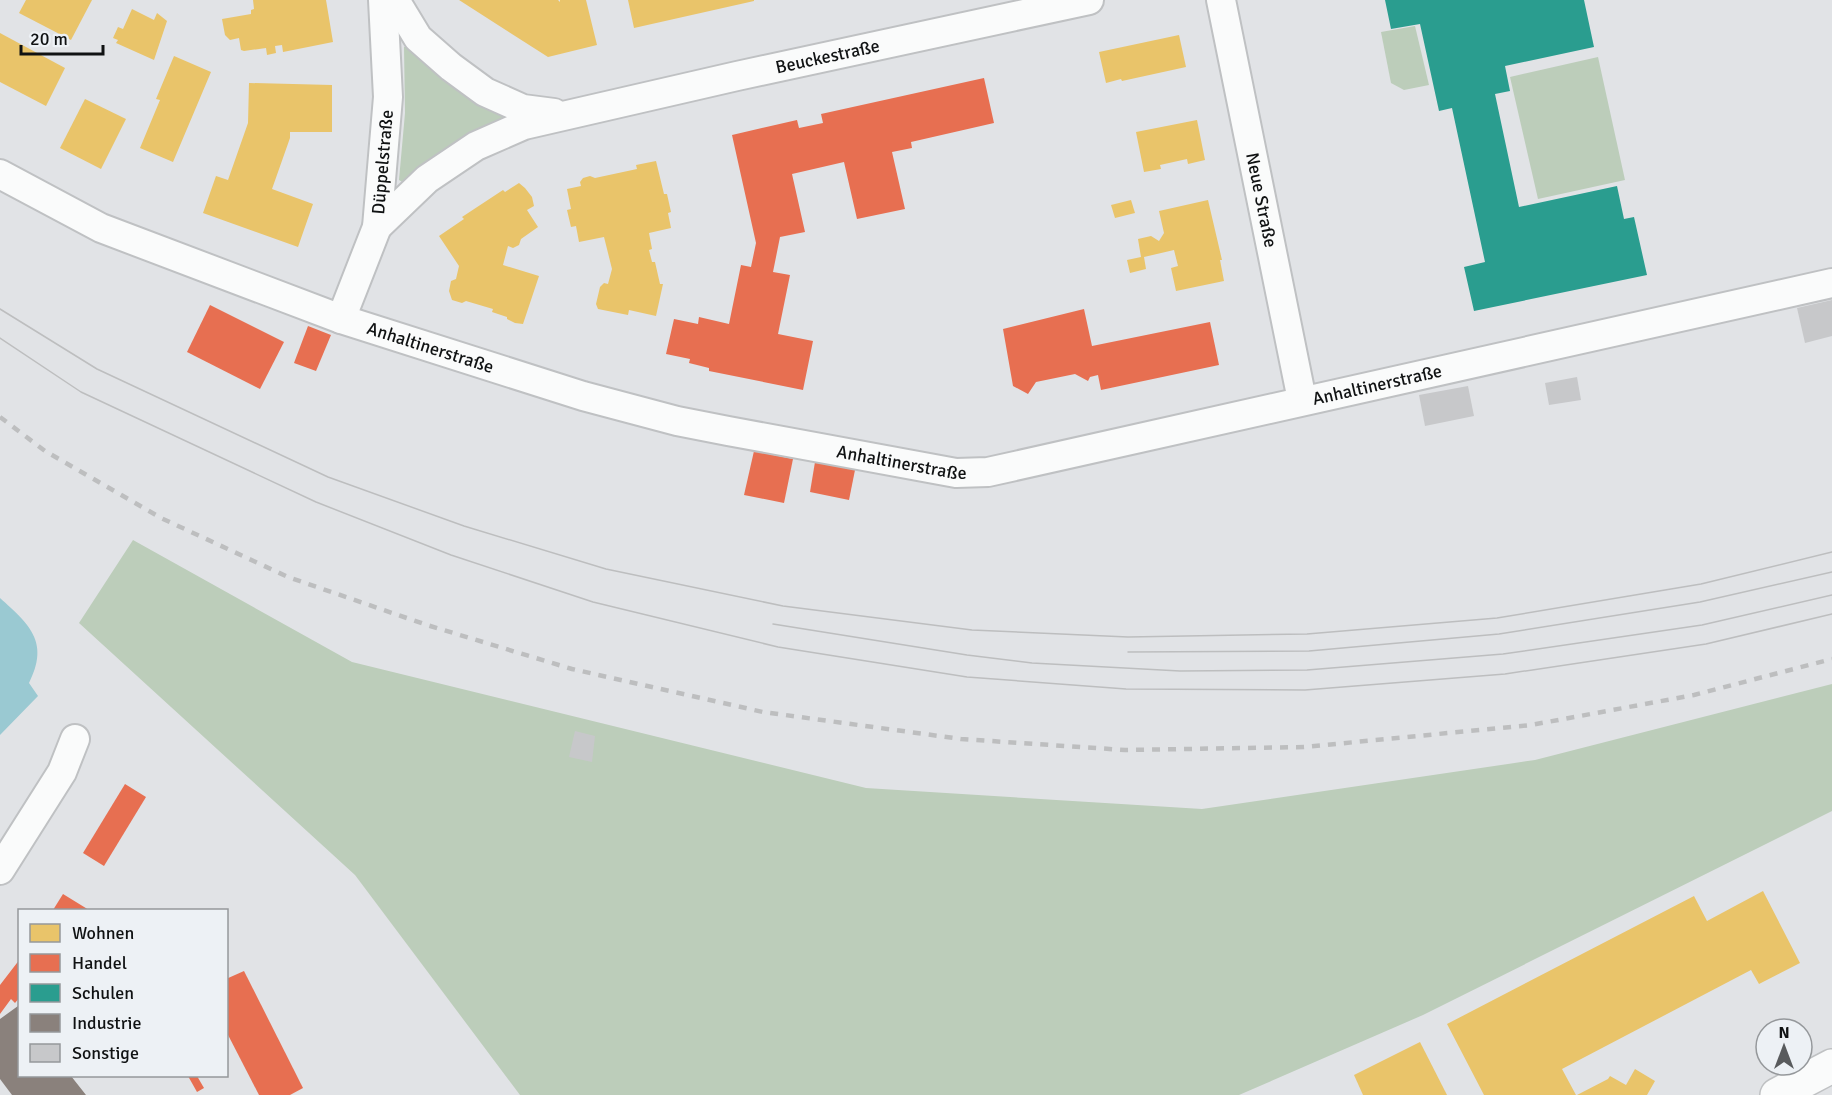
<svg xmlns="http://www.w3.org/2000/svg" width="1832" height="1095" font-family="Signika,sans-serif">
<rect width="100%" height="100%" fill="#e1e3e6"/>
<g fill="#bccdba">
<path d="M1415,26L1429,85L1404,90L1391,83L1381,32Z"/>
<path d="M410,46L505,114L502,120C465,133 433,156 404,183L399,180L405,113L404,47Z"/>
<path d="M1598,57L1625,180L1538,199L1510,77Z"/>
<path d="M133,540L352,662L866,788L1202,809L1535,760L1832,684V811L1423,1015L1239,1095H520L355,875L79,623Z"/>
</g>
<path fill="#9ac9d2" d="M0,598C29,624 50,642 29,683L38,696L0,735Z"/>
<g fill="#e9c46a">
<path d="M26,0H92L71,40L19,13Z"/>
<path d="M253,0H326L333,42L283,52L282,45L275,46L276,53L267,55L266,48L244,51L241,50L239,38L230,40L225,35L222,19L251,14V10L254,9Z"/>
<path d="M459,0H558L560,2V0H586L597,45L548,57Z"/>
<path d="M628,0H754V1L634,28Z"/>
<path d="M132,9L154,20L157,13L167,21L154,60L116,43L118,40L113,38L118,27L123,29Z"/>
<path d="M0,33L65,68L46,106L0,82Z"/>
<path d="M1179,35L1186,67L1122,81L1121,79L1106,83L1099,52Z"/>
<path d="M174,56L211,72L173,162L140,148L160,100L156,99Z"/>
<path d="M249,83L332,85V132H290V138L272,189L313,204L298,247L203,213L216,176L228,180L248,123Z"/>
<path d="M85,99L126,119L101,169L60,148Z"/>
<path d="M1197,120L1205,160L1188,164L1187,159L1160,165L1161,169L1144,172L1136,132Z"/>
<path d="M656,161L664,194H667L671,212L668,213L671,228L649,233L652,249L649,250L652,262H655L660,284H663L656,316L629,310L628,315L598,309L596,304L600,287L604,283L608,284L612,269L604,237L579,242L576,226L571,227L567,210L571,209L567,189L581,186L580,182L583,178L590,176L595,178L637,169L636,165Z"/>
<path d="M519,183L525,188L532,197L534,206L527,210L538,227L521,239L519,245L513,248L508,246L503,265L539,276L523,324L515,323L507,319V317L492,312L493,309L466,301L462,303L452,300L449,291L451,281L456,279L459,266L439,236L464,219L462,217L503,190L505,192Z"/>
<path d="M1131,200L1135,213L1115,218L1111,205Z"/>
<path d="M1208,200L1222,260H1220L1224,281L1176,291L1171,268L1178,266L1174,250L1144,257L1146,269L1130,273L1127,260L1141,257L1138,239L1151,236L1159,241L1164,233L1159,211Z"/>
<path d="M1763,891L1800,963L1759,984L1751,970L1562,1069L1576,1095H1484L1447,1024L1694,896L1707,921Z"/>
<path d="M1420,1042L1447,1095H1363L1354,1075Z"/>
<path d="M1635,1069L1655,1081L1647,1095H1577L1608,1079L1610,1076L1626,1085Z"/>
</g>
<g fill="#e76f51">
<path d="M984,78L994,123L911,142L912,148L892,152L905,209L857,219L844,162L792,174L805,232L780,237L773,272L790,275L778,334L813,341L803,390L709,371V368L689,363L690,359L666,354L674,319L698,324L699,317L729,324L741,265L751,267L756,243L732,135L797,120L799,128L823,123L821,114Z"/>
<path d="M210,305L284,342L260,389L187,352Z"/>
<path d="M1084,309L1092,346L1210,322L1219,365L1101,390L1098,375L1090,377L1088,381L1075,374L1036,382L1028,394L1013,386L1003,329Z"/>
<path d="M308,326L331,335L316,371L294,363Z"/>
<path d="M754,451L793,459L784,503L744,495Z"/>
<path d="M815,462L855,470L849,500L810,492Z"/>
<path d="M125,784L146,797L104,866L83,853Z"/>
<path d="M63,894L89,910H53Z"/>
<path d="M20,959V997L15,1003L11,999L0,1014V985Z"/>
<path d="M244,971L303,1088L290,1095H259L226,1031V979Z"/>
<path d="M188,1076H197L204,1088L197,1092Z"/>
</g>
<path fill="#2a9d8f" d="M1385,0H1584L1594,47L1505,66L1510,91L1495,94L1519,207L1617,186L1624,219L1634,217L1647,275L1474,311L1464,267L1485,262L1452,108L1439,111L1420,24L1391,29Z"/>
<path fill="#8a817c" d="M18,1006L20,1009V1076H71L86,1095H12L0,1079V1019Z"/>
<g fill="#c7c8ca">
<path d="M1832,300V336L1805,343L1797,308Z"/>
<path d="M1577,377L1581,400L1549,405L1545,383Z"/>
<path d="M1468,386L1474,416L1425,426L1419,395Z"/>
<path d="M575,731L595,736L592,762L569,757Z"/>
</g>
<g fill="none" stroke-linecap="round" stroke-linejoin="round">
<defs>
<g id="street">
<path d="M395,0L418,38L451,67L485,92L523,109L554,113"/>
<path id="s1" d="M1221,0L1302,400"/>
<path id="s2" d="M0,174L101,228L341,319L583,396L677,421L728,431L956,473L988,472L1832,283"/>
<path id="s3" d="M377,227L427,179L476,146L524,125L737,76L1089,0"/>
<path id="s4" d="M341,319L377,227L388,97L383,0"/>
<path d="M0,870L62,772L75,739"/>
</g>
<path id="secondary" d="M1777,1095L1832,1066"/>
</defs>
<use href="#street" stroke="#bfc1c3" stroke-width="32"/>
<use href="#secondary" stroke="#bfc1c3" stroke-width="36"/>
<use href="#street" stroke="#fafbfb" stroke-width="28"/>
<use href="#secondary" stroke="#fafbfb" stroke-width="33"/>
<g stroke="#bdbebf" stroke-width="1.5">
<path d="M0,309L97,369L328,477L464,526L606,569L783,606L972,630L1128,637L1307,634L1497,618L1701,584L1832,552"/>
<path d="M0,338L81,392L316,502L451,555L593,602L778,647L967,677L1126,689L1305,690L1505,674L1706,644L1832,614"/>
<path d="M773,624L967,655L1032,663L1180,671L1307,670L1503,654L1702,625L1832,595"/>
<path d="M1128,652L1309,651L1499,634L1700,602L1832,572"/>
</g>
<path stroke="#bdbebf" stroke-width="4.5" stroke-dasharray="8 8" stroke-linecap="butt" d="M0,417L45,451L161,518L288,577L427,625L572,669L763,712L961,739L1125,750L1304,747L1531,725L1694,695L1832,659"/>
</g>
<g text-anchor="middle" stroke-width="6" stroke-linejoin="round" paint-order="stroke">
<g font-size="18" fill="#101213" stroke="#edf1f5">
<text dy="6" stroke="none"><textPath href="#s3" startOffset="492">Beuckestraße</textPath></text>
<text dy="6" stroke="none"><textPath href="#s4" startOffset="164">Düppelstraße</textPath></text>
<text dy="6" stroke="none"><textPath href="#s1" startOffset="204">Neue Straße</textPath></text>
<text dy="6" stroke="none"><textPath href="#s2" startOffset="465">Anhaltinerstraße</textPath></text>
<text dy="6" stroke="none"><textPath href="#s2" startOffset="1437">Anhaltinerstraße</textPath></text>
<text dy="6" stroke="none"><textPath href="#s2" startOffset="951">Anhaltinerstraße</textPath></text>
</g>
</g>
<rect x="18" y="909" width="210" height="168" fill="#edf1f5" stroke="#95989b" stroke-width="1.5"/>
<rect x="30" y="924" width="30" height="18" fill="#e9c46a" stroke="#95989b" stroke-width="1.5"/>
<text x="72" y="939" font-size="18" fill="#101213">Wohnen</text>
<rect x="30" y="954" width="30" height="18" fill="#e76f51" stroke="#95989b" stroke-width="1.5"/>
<text x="72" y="969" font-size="18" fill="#101213">Handel</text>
<rect x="30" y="984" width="30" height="18" fill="#2a9d8f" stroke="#95989b" stroke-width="1.5"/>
<text x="72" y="999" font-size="18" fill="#101213">Schulen</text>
<rect x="30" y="1014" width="30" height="18" fill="#8a817c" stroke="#95989b" stroke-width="1.5"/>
<text x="72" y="1029" font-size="18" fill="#101213">Industrie</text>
<rect x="30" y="1044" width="30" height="18" fill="#c7c8ca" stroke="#95989b" stroke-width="1.5"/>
<text x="72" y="1059" font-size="18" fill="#101213">Sonstige</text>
<g transform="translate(1784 1047)"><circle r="28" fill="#edf1f5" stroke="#95989b" stroke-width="1.5"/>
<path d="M0-4.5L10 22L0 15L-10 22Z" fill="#595b5d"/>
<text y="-9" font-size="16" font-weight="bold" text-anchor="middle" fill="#101213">N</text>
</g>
<path d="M21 45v9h82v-9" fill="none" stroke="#101213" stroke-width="3"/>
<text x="30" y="45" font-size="18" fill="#101213" stroke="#edf1f5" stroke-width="4.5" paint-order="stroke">20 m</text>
</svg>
